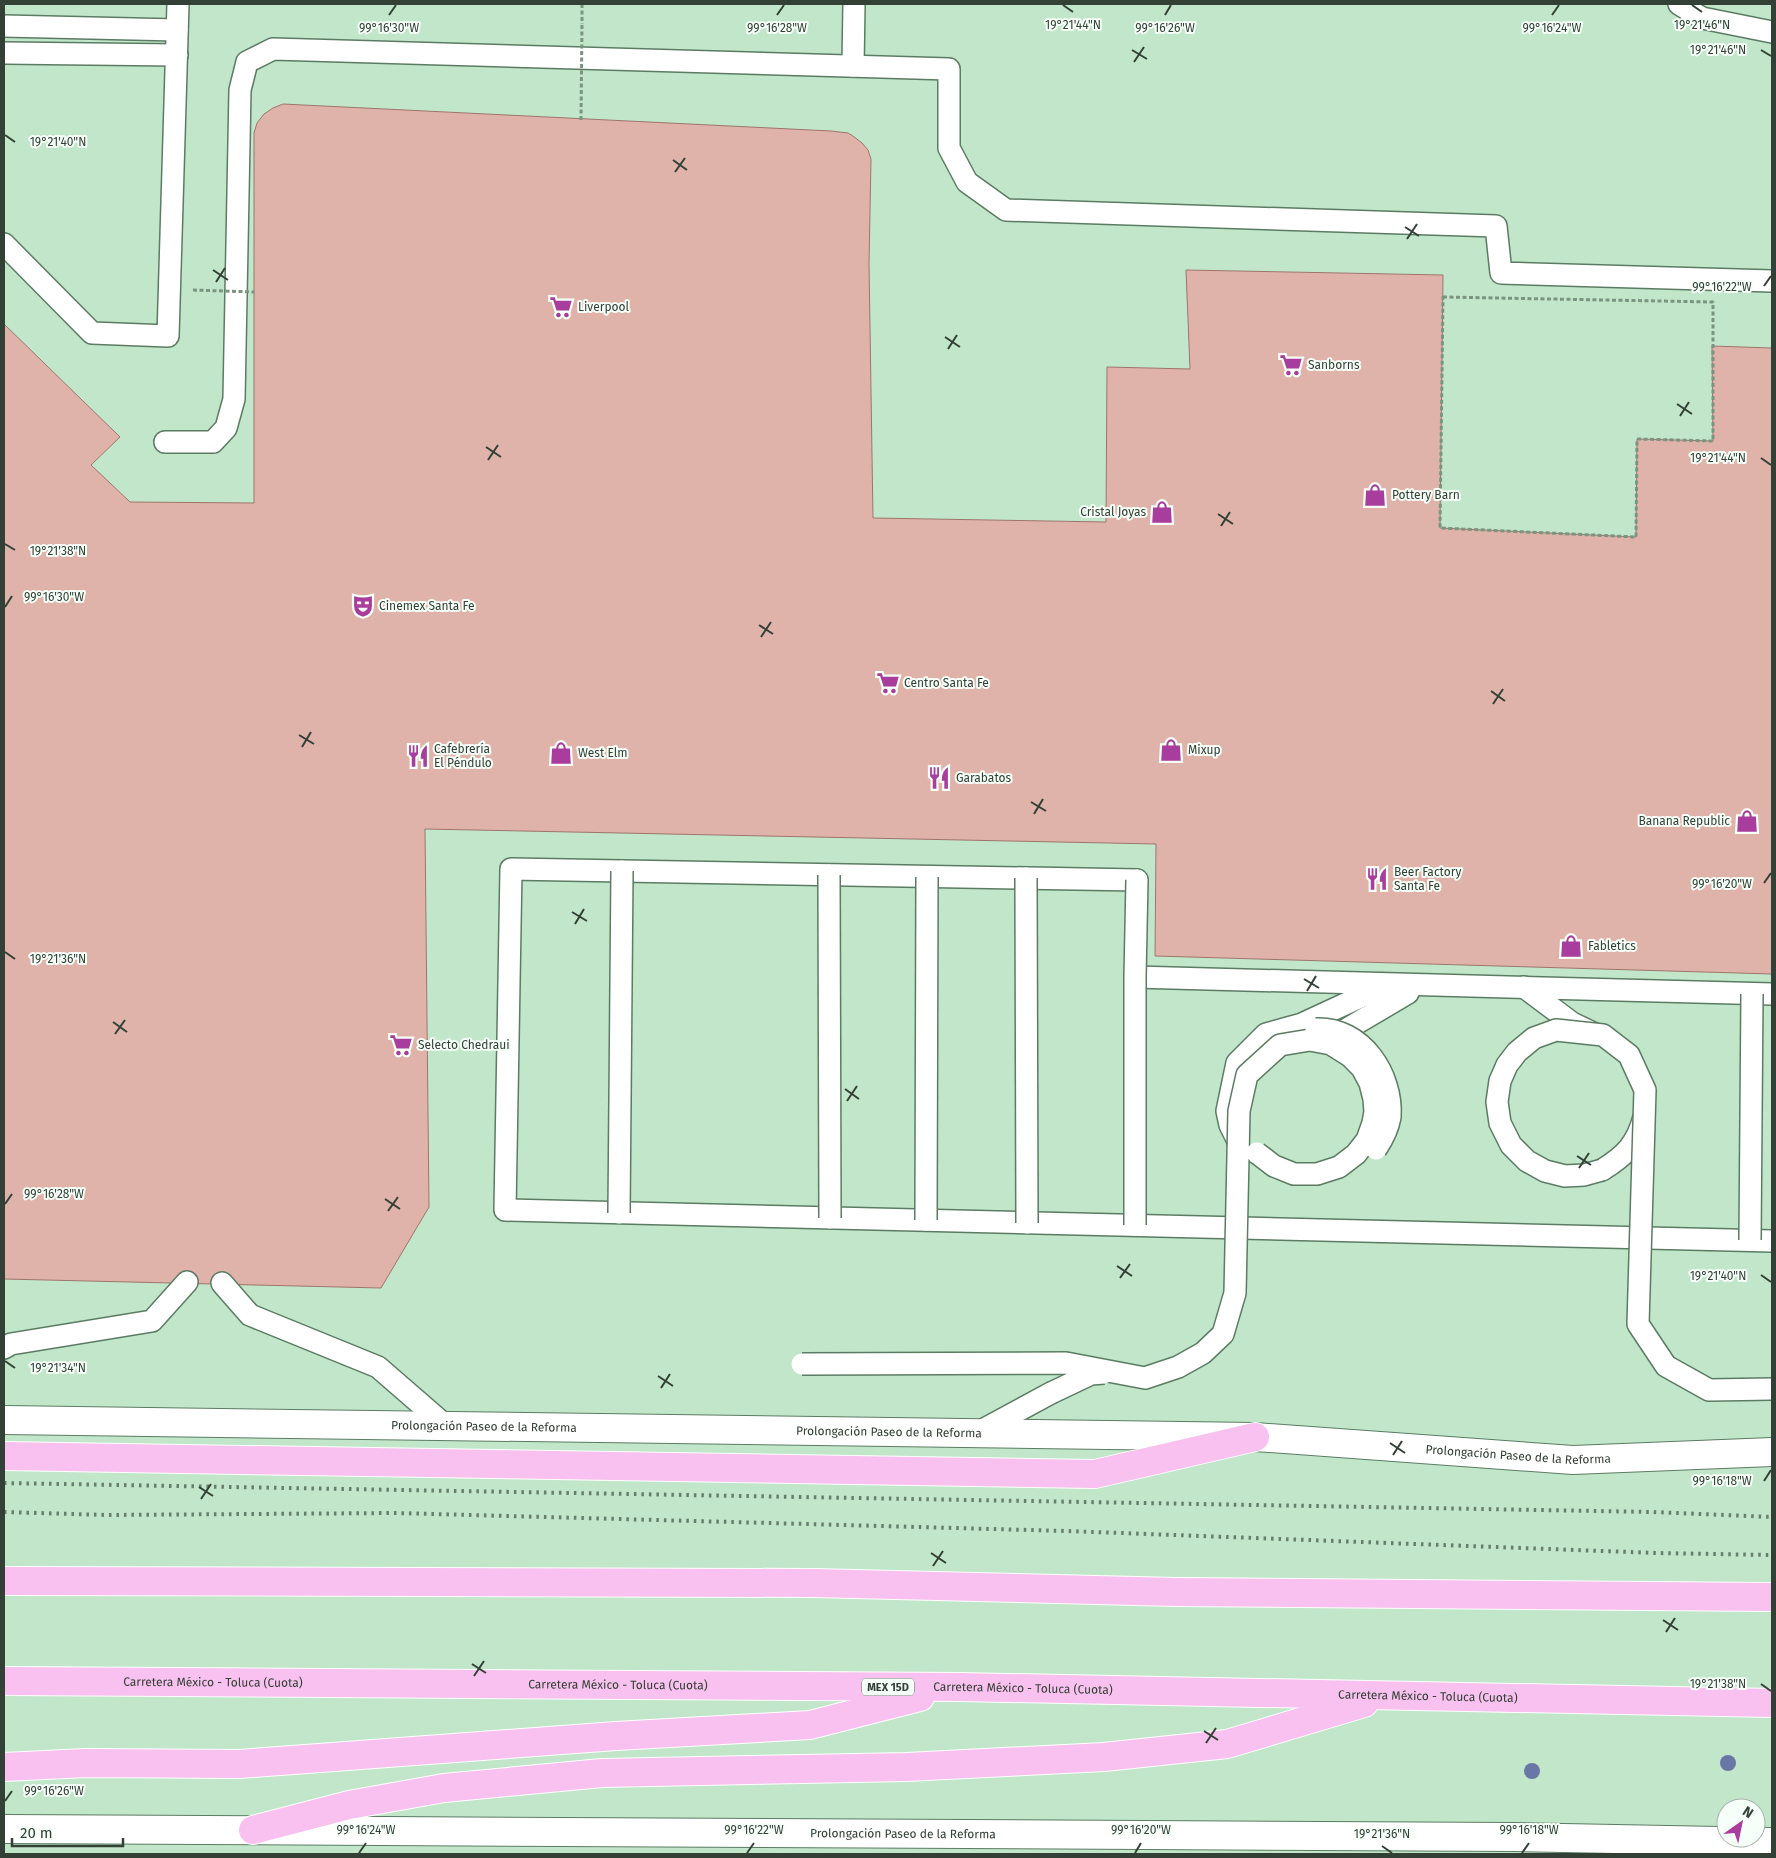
<svg xmlns="http://www.w3.org/2000/svg" width="1776" height="1858" font-family="'Fira Sans',sans-serif">
<rect width="100%" height="100%" fill="#c2e6ca"/>
<path fill="#e0b3aa" stroke="#9e756d" d="M283,104L831,131L848,133L853,136L862,143L868,150L871,159L869,264L873,518L1106,522L1107,367L1190,369L1186,270L1443,275L1440,528L1636,537L1637,439L1713,441L1712,346L1772,348V974L1155,956L1156,844L425,829L429,1207L381,1288L4,1279V324L120,437L91,465L130,502L254,503V133L257,123L264,114L273,108Z"/>
<g fill="none" stroke-linecap="round" stroke-linejoin="round">
<defs>
<g id="lane">
<path d="M1679,4L1702,18L1772,32"/>
<path d="M4,26L177,30"/>
<path d="M4,53L177,55"/>
<path d="M853,66L854,4"/>
<path d="M4,244L92,333L168,336L178,4"/>
<path d="M165,442H213L226,428L234,399L240,90L247,62L273,49L949,69V148L967,182L1006,210L1496,226L1501,273L1772,281"/>
<path d="M1137,880L511,869L505,1210L1772,1241"/>
<path d="M1135,977L1772,994"/>
<path d="M1524,987L1572,1023L1593,1033"/>
<path d="M1326,1039H1330L1408,993"/>
<path d="M1238,1141L1230,1125L1227,1111L1237,1063L1266,1034L1302,1024L1384,986"/>
<path d="M1602,1170C1625,1156 1637,1144 1644,1117"/>
<path d="M222,1283L250,1315L378,1367L446,1426"/>
<path d="M4,1348L11,1344L152,1321L187,1282"/>
<path d="M977,1433L1051,1393"/>
</g>
<g id="secondary">
<path id="s1" d="M4,1420L1255,1437L1573,1460L1772,1452"/>
<path id="s2" d="M4,1829L1514,1837L1772,1842"/>
</g>
<g id="highway">
<path d="M4,1456L1095,1474L1255,1437"/>
<path d="M4,1581L813,1583L1176,1592L1772,1597"/>
<path id="s3" d="M4,1681L960,1687L1772,1703"/>
<path d="M4,1767L86,1763L239,1764L616,1736L810,1725L920,1697"/>
<path d="M253,1830L349,1805L444,1788L602,1773L907,1767L1104,1757L1227,1744L1364,1703"/>
</g>
</defs>
<use href="#lane" stroke="#5b7c63" stroke-width="24"/>
<use href="#secondary" stroke="#5b7c63" stroke-width="30"/>
<use href="#highway" stroke="#fff" stroke-width="30"/>
<g stroke="#7b9480" stroke-width="3" stroke-dasharray="4 2.5" stroke-linecap="butt">
<path d="M582,4V24"/>
<path d="M1443,297L1713,302V441L1637,439L1636,537L1440,528Z"/>
</g>
<use href="#lane" stroke="#fff" stroke-width="21"/>
<use href="#secondary" stroke="#fff" stroke-width="28"/>
<use href="#highway" stroke="#f9c1ef" stroke-width="28"/>
<g stroke="#677d6b" stroke-width="4" stroke-dasharray="2.5 5" stroke-linecap="butt">
<path d="M4,1483L1653,1512L1772,1517"/>
<path d="M4,1512L107,1515L396,1513L1067,1531L1656,1553L1772,1555"/>
</g>
<defs>
<g id="lane-bridge">
<path d="M829,875L830,1218"/>
<path d="M1026,878L1027,1223"/>
<path d="M1316,1029C1362,1027 1393,1075 1390,1117C1388,1129 1382,1140 1376,1149"/>
<path d="M1602,1170L1584,1175L1565,1176L1545,1171L1527,1161L1511,1145L1500,1123L1497,1102L1500,1081L1507,1065L1517,1052L1534,1038L1556,1030L1603,1035L1629,1055L1645,1090L1638,1324L1666,1366L1709,1390L1772,1389"/>
<path d="M619,1213L622,871"/>
<path d="M926,1220L927,877"/>
<path d="M1135,1225V977L1137,880"/>
<path d="M1750,1240L1752,994"/>
<path d="M802,1364L1066,1363L1145,1378L1178,1367L1203,1353L1223,1334L1235,1293L1239,1111L1247,1075L1280,1045L1310,1040L1331,1044L1350,1056L1362,1068L1370,1083L1374,1099L1375,1112L1373,1123L1367,1140L1356,1154L1339,1167L1317,1174H1294L1274,1166L1257,1153"/>
<path d="M1051,1393L1091,1374L1104,1373"/>
</g>
</defs>
<use href="#lane-bridge" stroke="#5b7c63" stroke-width="24" stroke-linecap="butt"/>
<g stroke="#7b9480" stroke-width="3" stroke-dasharray="4 2.5" stroke-linecap="butt">
<path d="M581,120L582,24"/>
<path d="M193,290L254,292"/>
</g>
<use href="#lane-bridge" stroke="#fff" stroke-width="21"/>
</g>
<g fill="#6877a6">
<circle cx="1728" cy="1763" r="8"/>
<circle cx="1532" cy="1771" r="8"/>
</g>
<path fill="none" stroke="#324035" stroke-width="2" d="M1063,5L1073,12M1692,5L1702,12M389,15L396,5M777,15L784,5M1165,15L1171,5M1552,15L1559,5M1132,50L1147,59M1761,50L1771,56M1134,62L1144,47M5,135L15,142M673,160L687,170M675,172L685,158M1405,227L1419,236M1407,239L1417,224M213,270L228,280M216,282L225,268M1764,286L1771,276M945,337L960,347M948,349L957,335M1677,404L1692,414M1680,416L1689,402M486,447L501,457M1761,458L1771,465M488,460L498,445M1218,514L1233,524M1221,526L1230,512M5,544L15,550M5,607L12,596M759,625L773,634M761,637L771,622M1491,691L1505,701M1493,704L1503,689M299,735L314,744M302,747L311,732M1031,802L1046,811M1034,814L1043,799M1764,883L1771,873M572,912L587,921M575,924L584,909M5,952L15,959M1304,979L1319,988M1307,991L1316,976M113,1022L127,1032M115,1034L125,1020M845,1089L859,1099M847,1101L857,1086M1577,1156L1591,1165M1579,1168L1589,1153M385,1199L400,1209M5,1204L12,1194M388,1211L398,1197M1117,1266L1132,1276M1761,1275L1771,1282M1120,1278L1130,1264M5,1361L15,1368M658,1376L673,1386M661,1388L670,1374M1390,1443L1405,1453M1393,1455L1402,1441M1764,1481L1771,1470M199,1487L213,1496M201,1499L211,1484M931,1553L946,1563M933,1566L943,1551M1663,1620L1678,1630M1666,1632L1675,1618M472,1664L486,1673M474,1676L484,1661M1761,1684L1771,1691M1204,1731L1218,1740M1206,1743L1216,1728M5,1801L12,1791M1382,1846L1392,1853M359,1853L366,1843M747,1853L754,1843M1135,1853L1141,1843M1522,1853L1529,1843"/>
<defs>
<symbol id="supermarket-bare" viewBox="-9 -9 18 18"><path d="M-6-5.5h2.5l.6 2H6L4.5 2H-2.5L-4.4-4H-6ZM-1.5 3.2a1.3 1.3 0 1 0 .1 0ZM3 3.2a1.3 1.3 0 1 0 .1 0Z" fill="#a93d9d" stroke="#f7fff9" stroke-width="2.5" paint-order="stroke"/></symbol>
<symbol id="shop-bare" viewBox="-9 -9 18 18"><path d="M-5-2.5h2.3a2.7 3.5 0 0 1 5.4 0H5L5.5 6h-11ZM-1.5-2.5h3a1.5 2.3 0 0 0-3 0Z" fill="#a93d9d" stroke="#f7fff9" stroke-width="2.5" paint-order="stroke"/></symbol>
<symbol id="theatre-bare" viewBox="-9 -9 18 18"><path d="M-5-5.5Q0-4 5-5.5V0Q5 5 0 6Q-5 5-5 0ZM-3.3-2.5H-1v1.5H-3.3ZM1-2.5H3.3v1.5H1ZM-2.8 1Q0 5.5 2.8 1Z" fill="#a93d9d" stroke="#f7fff9" stroke-width="2.5" paint-order="stroke"/></symbol>
<symbol id="restaurant-bare" viewBox="-9 -9 18 18"><path d="M-5-6h1v4h1v-4h1v4h1v-4h1v5L-1.5 .5V6h-2V.5L-5-1ZM5-6V6H3V1.5H1.5Q1.5-4 5-6Z" fill="#a93d9d" stroke="#f7fff9" stroke-width="2.5" paint-order="stroke"/></symbol>
</defs>
<g fill-rule="evenodd">
<use href="#supermarket-bare" x="545" y="291" width="32" height="32"/>
<use href="#supermarket-bare" x="1275" y="349" width="32" height="32"/>
<use href="#shop-bare" x="1359" y="479" width="32" height="32"/>
<use href="#shop-bare" x="1146" y="496" width="32" height="32"/>
<use href="#theatre-bare" x="347" y="590" width="32" height="32"/>
<use href="#supermarket-bare" x="872" y="667" width="32" height="32"/>
<use href="#shop-bare" x="1155" y="734" width="32" height="32"/>
<use href="#shop-bare" x="545" y="737" width="32" height="32"/>
<use href="#restaurant-bare" x="402" y="740" width="32" height="32"/>
<use href="#restaurant-bare" x="923" y="762" width="32" height="32"/>
<use href="#shop-bare" x="1731" y="805" width="32" height="32"/>
<use href="#restaurant-bare" x="1361" y="863" width="32" height="32"/>
<use href="#shop-bare" x="1555" y="930" width="32" height="32"/>
<use href="#supermarket-bare" x="385" y="1029" width="32" height="32"/>
</g>
<g text-anchor="middle" stroke-width="4" stroke-linejoin="round" paint-order="stroke">
<rect fill="#f7fff9" stroke="#6d7970" stroke-width="1" x="862" y="1678.5" width="52" height="17" rx="4"/>
<g font-size="11" font-weight="bold" fill="#324035">
<text x="888" y="1691">MEX 15D</text>
</g>
<g font-size="12" fill="#324035" stroke="#f7fff9" text-anchor="start">
<text x="578" y="311">Liverpool</text>
<text x="1308" y="369">Sanborns</text>
<text x="1392" y="499">Pottery Barn</text>
<text x="1146" y="516" text-anchor="end">Cristal Joyas</text>
<text x="379" y="610">Cinemex Santa Fe</text>
<text x="904" y="687">Centro Santa Fe</text>
<text x="434" y="753">Cafebrería<tspan x="434" dy="14">El Péndulo</tspan></text>
<text x="1188" y="754">Mixup</text>
<text x="578" y="757">West Elm</text>
<text x="956" y="782">Garabatos</text>
<text x="1730" y="825" text-anchor="end">Banana Republic</text>
<text x="1394" y="876">Beer Factory<tspan x="1394" dy="14">Santa Fe</tspan></text>
<text x="1588" y="950">Fabletics</text>
<text x="418" y="1049">Selecto Chedraui</text>
</g>
<g font-size="12" fill="#324035" stroke="#f7fff9">
<text dy="4" stroke="none"><textPath href="#s1" startOffset="480">Prolongación Paseo de la Reforma</textPath></text>
<text dy="4" stroke="none"><textPath href="#s1" startOffset="885">Prolongación Paseo de la Reforma</textPath></text>
<text dy="4" stroke="none"><textPath href="#s1" startOffset="1515">Prolongación Paseo de la Reforma</textPath></text>
<text dy="4" stroke="none"><textPath href="#s3" startOffset="209">Carretera México - Toluca (Cuota)</textPath></text>
<text dy="4" stroke="none"><textPath href="#s3" startOffset="614">Carretera México - Toluca (Cuota)</textPath></text>
<text dy="4" stroke="none"><textPath href="#s3" startOffset="1019">Carretera México - Toluca (Cuota)</textPath></text>
<text dy="4" stroke="none"><textPath href="#s3" startOffset="1424">Carretera México - Toluca (Cuota)</textPath></text>
<text dy="4" stroke="none"><textPath href="#s2" startOffset="899">Prolongación Paseo de la Reforma</textPath></text>
</g>
</g>
<g font-size="12" text-anchor="middle" fill="#324035" stroke="#f7fff9" stroke-width="4" stroke-linejoin="round" paint-order="stroke">
<text x="1073" y="29">19°21'44"N</text>
<text x="1702" y="29">19°21'46"N</text>
<text x="389" y="32">99°16'30"W</text>
<text x="777" y="32">99°16'28"W</text>
<text x="1165" y="32">99°16'26"W</text>
<text x="1552" y="32">99°16'24"W</text>
<text x="1718" y="54">19°21'46"N</text>
<text x="58" y="146">19°21'40"N</text>
<text x="1722" y="291">99°16'22"W</text>
<text x="1718" y="462">19°21'44"N</text>
<text x="58" y="555">19°21'38"N</text>
<text x="54" y="601">99°16'30"W</text>
<text x="1722" y="888">99°16'20"W</text>
<text x="58" y="963">19°21'36"N</text>
<text x="54" y="1198">99°16'28"W</text>
<text x="1718" y="1280">19°21'40"N</text>
<text x="58" y="1372">19°21'34"N</text>
<text x="1722" y="1485">99°16'18"W</text>
<text x="1718" y="1688">19°21'38"N</text>
<text x="54" y="1795">99°16'26"W</text>
<text x="366" y="1834">99°16'24"W</text>
<text x="754" y="1834">99°16'22"W</text>
<text x="1141" y="1834">99°16'20"W</text>
<text x="1529" y="1834">99°16'18"W</text>
<text x="1382" y="1838">19°21'36"N</text>
</g>
<rect width="1776" height="1858" fill="none" stroke="#324035" stroke-width="10"/>
<g transform="translate(1741 1823) rotate(33)"><circle r="24" fill="#f7fff9" stroke="#a8b3ab"/>
<path d="M0-4L9 19L0 12L-9 19Z" fill="#a93d9d"/>
<text y="-8" font-size="14" font-weight="bold" text-anchor="middle" fill="#324035">N</text>
</g>
<path d="M12 1838v8h111v-8" fill="none" stroke="#324035" stroke-width="2.5"/>
<text x="20" y="1838" font-size="15" fill="#324035" stroke="#f7fff9" stroke-width="4" paint-order="stroke">20 m</text>
</svg>
